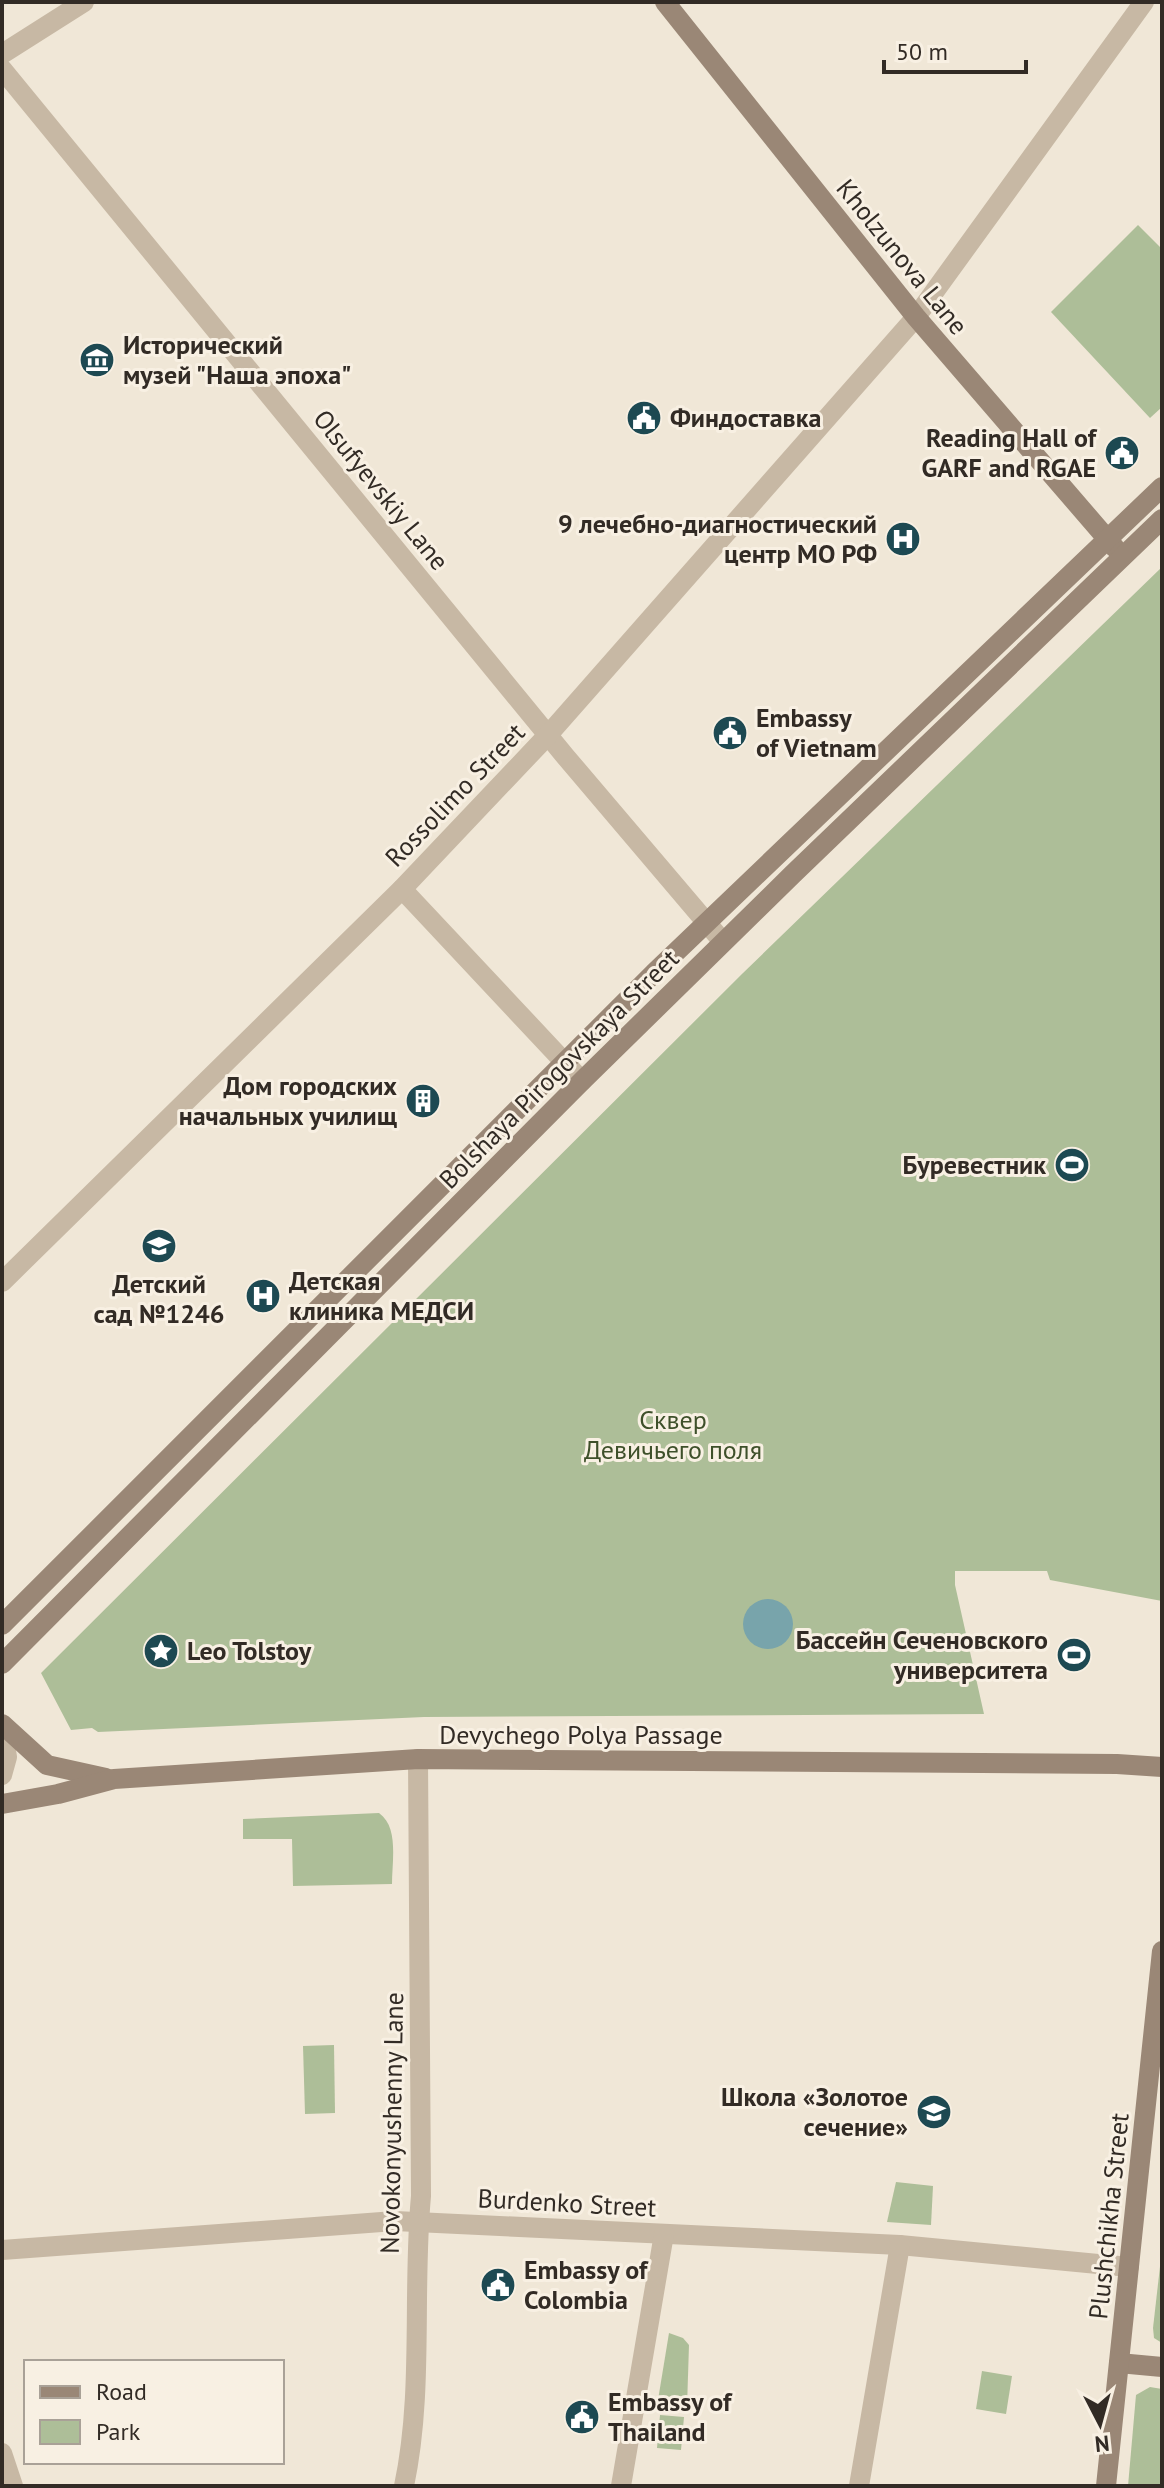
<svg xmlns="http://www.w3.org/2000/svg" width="1164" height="2488" font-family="'PT Sans',sans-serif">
<rect width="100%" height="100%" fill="#f0e7d7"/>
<g fill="#adbe98">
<path d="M1138,225L1162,249V407L1150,418L1051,312Z"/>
<path d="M1162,567V1601L1050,1580L1047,1571H955V1585L984,1714L424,1717L98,1732L92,1728L71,1730L41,1673L743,973Z"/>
<path d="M379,1813C399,1827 392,1861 392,1884L293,1886L292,1839H243V1819Z"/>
<path d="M334,2045L335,2113L305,2114L303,2046Z"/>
<path d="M896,2182L933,2186L931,2225L887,2222Z"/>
<path d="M1162,2249V2343L1154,2338L1153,2328Z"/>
<path d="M669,2333L683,2338L689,2345L687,2407L657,2406Z"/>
<path d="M982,2371L1012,2376L1006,2414L976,2409Z"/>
<path d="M1150,2387L1162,2389V2486H1128L1136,2395Z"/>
<path d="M660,2415L684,2417L681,2450L657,2448Z"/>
</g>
<circle fill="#78a4ab" cx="768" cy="1624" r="25"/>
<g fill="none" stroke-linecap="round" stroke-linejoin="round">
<g stroke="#c7b8a4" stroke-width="20">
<path d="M2,54L84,2"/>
<path d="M2,69L565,756L723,942"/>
<path d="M402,889L582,1081"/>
<path d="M2,1282L402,889L548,735L916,317L1144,2"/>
<path d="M2,1726L7,1757L2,1775"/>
<path d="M2,2250L395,2221L900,2245L1129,2267"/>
<path d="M2,2453L13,2486"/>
<path d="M404,2486C424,2392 412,2292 421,2196L418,1759"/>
<path d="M621,2486L664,2234"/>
<path d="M859,2486L900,2245"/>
</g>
<g stroke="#9a8776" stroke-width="20">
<path d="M665,2L916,317L1115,548"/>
<path d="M2,1625L654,973L1162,487"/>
<path d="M2,1664L582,1081L793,874L1162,519"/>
<path d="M2,1724L47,1765L106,1778"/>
<path d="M2,1804L58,1794L114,1779L418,1759L1117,1764L1162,1767"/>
<path d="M1119,2363L1162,2367"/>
<path d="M1106,2486L1162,1951"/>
</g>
</g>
<defs>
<symbol id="museum-disc" viewBox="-11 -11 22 22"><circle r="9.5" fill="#1d4952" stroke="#f8f0e3"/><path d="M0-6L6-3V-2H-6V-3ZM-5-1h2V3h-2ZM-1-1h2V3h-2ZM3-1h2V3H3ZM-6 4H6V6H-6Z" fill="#fff"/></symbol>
<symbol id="civic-disc" viewBox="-11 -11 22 22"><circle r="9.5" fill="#1d4952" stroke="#f8f0e3"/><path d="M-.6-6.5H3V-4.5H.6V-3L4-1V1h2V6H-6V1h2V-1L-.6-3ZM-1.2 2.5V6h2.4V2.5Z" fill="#fff"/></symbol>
<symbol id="hospital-disc" viewBox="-11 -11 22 22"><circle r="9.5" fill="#1d4952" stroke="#f8f0e3"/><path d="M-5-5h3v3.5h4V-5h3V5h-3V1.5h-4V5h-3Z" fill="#fff"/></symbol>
<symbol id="building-disc" viewBox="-11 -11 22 22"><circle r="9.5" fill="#1d4952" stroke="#f8f0e3"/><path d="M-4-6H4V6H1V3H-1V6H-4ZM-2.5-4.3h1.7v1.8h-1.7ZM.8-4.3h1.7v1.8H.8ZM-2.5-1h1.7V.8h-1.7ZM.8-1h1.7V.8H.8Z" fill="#fff"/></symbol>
<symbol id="stadium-disc" viewBox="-11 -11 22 22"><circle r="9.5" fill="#1d4952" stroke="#f8f0e3"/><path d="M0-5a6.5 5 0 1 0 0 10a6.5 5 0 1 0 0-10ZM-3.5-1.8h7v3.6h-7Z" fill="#fff"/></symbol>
<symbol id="school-disc" viewBox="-11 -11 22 22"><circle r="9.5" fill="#1d4952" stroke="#f8f0e3"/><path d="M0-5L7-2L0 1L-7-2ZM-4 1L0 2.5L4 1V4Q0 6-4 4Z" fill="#fff"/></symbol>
<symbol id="sight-disc" viewBox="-11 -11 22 22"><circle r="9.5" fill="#1d4952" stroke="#f8f0e3"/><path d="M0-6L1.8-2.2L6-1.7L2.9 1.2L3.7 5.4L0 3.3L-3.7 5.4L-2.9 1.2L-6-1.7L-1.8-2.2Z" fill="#fff"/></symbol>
</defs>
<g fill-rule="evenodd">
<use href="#museum-disc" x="77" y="340" width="40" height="40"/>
<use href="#civic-disc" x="624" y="398" width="40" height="40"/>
<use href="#civic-disc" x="1102" y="433" width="40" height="40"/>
<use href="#hospital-disc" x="883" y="519" width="40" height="40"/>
<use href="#civic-disc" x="710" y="713" width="40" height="40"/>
<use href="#building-disc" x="403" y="1081" width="40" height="40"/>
<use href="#stadium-disc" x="1052" y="1145" width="40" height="40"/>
<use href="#school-disc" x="139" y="1226" width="40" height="40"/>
<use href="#hospital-disc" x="243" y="1276" width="40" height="40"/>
<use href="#sight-disc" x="141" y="1631" width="40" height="40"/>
<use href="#stadium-disc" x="1054" y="1635" width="40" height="40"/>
<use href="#school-disc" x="914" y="2092" width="40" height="40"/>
<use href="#civic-disc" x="478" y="2265" width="40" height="40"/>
<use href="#civic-disc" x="562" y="2397" width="40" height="40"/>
</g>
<g text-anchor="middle" stroke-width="6" stroke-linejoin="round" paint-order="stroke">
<g font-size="26" fill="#322b25" stroke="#f8f0e3">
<text transform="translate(902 257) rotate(51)" y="9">Kholzunova Lane</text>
<text transform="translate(381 490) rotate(51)" y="9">Olsufyevskiy Lane</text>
<text transform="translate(455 795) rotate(-46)" y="9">Rossolimo Street</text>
<text transform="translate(559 1069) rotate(-45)" y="9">Bolshaya Pirogovskaya Street</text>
<text x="581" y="1744">Devychego Polya Passage</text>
<text transform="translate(392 2123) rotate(-89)" y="9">Novokonyushenny Lane</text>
<text transform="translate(567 2203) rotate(3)" y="9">Burdenko Street</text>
<text transform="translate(1109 2216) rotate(-84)" y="9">Plushchikha Street</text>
</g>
<g font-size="26" font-weight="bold" fill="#322b25" stroke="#f8f0e3" text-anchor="start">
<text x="123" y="354">Исторический<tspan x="123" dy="30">музей "Наша эпоха"</tspan></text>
<text x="670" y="427">Финдоставка</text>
<text x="1096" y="447" text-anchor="end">Reading Hall of<tspan x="1096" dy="30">GARF and RGAE</tspan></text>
<text x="877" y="533" text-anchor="end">9 лечебно-диагностический<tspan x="877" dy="30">центр МО РФ</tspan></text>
<text x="756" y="727">Embassy<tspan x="756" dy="30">of Vietnam</tspan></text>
<text x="397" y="1095" text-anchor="end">Дом городских<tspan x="397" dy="30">начальных училищ</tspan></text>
<text x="1046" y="1174" text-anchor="end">Буревестник</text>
<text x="289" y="1290">Детская<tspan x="289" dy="30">клиника МЕДСИ</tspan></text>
<text x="159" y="1293" text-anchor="middle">Детский<tspan x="159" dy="30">сад №1246</tspan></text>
<text x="1048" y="1649" text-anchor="end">Бассейн Сеченовского<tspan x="1048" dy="30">университета</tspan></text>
<text x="187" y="1660">Leo Tolstoy</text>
<text x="908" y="2106" text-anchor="end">Школа «Золотое<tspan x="908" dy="30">сечение»</tspan></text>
<text x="524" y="2279">Embassy of<tspan x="524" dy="30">Colombia</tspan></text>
<text x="608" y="2411">Embassy of<tspan x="608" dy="30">Thailand</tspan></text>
</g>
<g font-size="26" fill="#3e502a" stroke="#f8f0e3">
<text x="673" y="1429">Сквер<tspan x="673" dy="30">Девичьего поля</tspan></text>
</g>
</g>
<rect width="1164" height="2488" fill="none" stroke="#322b25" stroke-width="8"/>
<rect x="24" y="2360" width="260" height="104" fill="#f8f0e3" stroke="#a9a197" stroke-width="2"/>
<rect x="40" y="2386" width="40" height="12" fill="#9a8776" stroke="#a9a197" stroke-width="2"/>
<text x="96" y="2400" font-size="24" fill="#322b25">Road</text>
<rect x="40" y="2420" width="40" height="24" fill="#adbe98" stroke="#a9a197" stroke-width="2"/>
<text x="96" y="2440" font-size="24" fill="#322b25">Park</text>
<g transform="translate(1100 2424) rotate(174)" stroke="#f8f0e3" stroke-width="6" paint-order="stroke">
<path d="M0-6L14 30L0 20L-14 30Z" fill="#322b25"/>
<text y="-12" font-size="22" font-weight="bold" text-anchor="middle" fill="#322b25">N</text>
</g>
<path d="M884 60v12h142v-12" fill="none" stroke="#322b25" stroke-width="4"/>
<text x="896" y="60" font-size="24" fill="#322b25" stroke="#f8f0e3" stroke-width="6" paint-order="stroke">50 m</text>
</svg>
